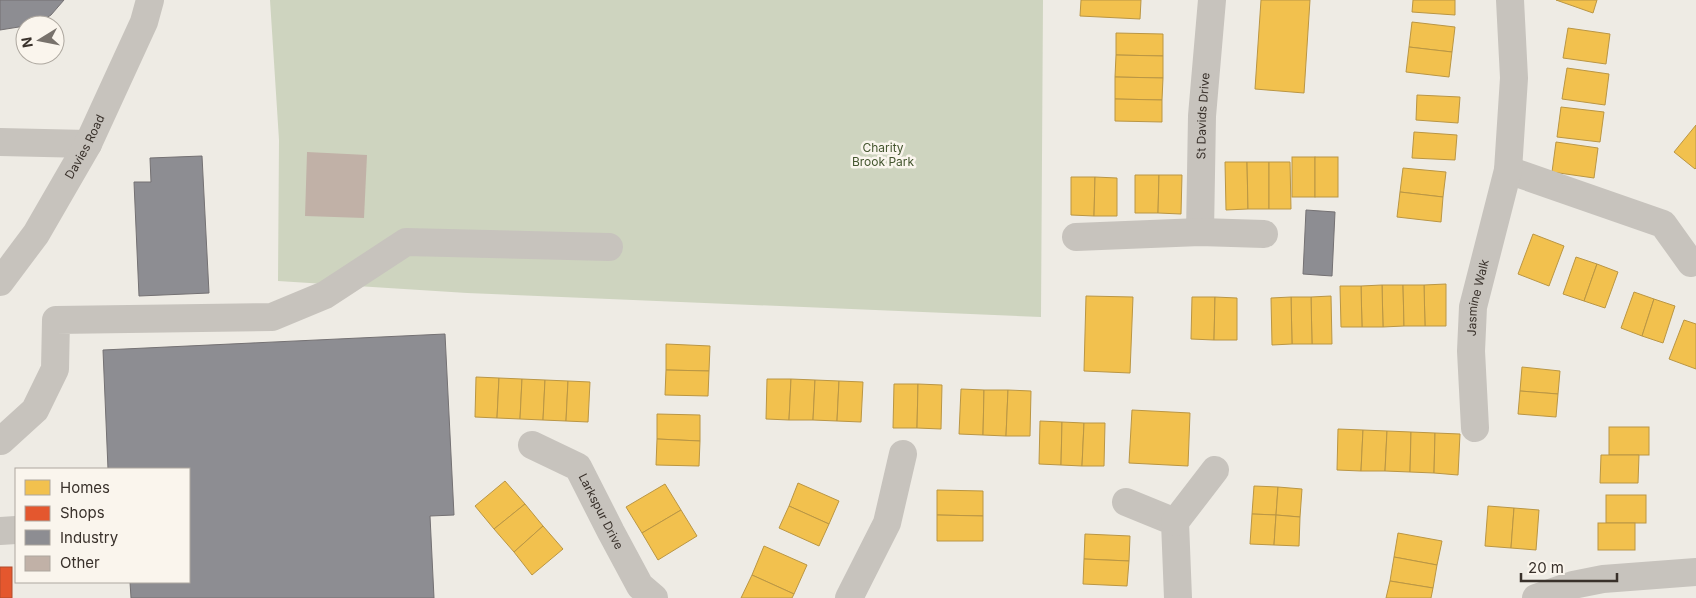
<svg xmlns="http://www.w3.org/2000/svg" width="1696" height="598" font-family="Inter,sans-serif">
<rect width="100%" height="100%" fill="#eeebe4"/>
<path fill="#ced4bf" d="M270,0H1043L1041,317L467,293L278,281L279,140Z"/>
<g fill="#f2c14e" stroke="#ba9644">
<path d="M1081,0H1141L1140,19L1080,16Z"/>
<path d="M1261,0H1310L1304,93L1255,89Z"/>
<path d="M1413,0H1455V15L1412,12Z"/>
<path d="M1556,0H1597L1593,13Z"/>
<path d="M1412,22L1455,27L1452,52L1409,47Z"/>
<path d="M1568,28L1610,34L1606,64L1563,58Z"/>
<path d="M1116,33L1163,34V56L1116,55Z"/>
<path d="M1409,47L1452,52L1449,77L1406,72Z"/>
<path d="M1116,55L1163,56V78L1115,77Z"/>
<path d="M1567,68L1609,74L1605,105L1562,99Z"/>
<path d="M1115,77L1163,78L1162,100L1115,99Z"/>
<path d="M1417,95L1460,97L1458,123L1416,120Z"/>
<path d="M1115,99L1162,100V122L1115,121Z"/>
<path d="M1561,107L1604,112L1600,142L1557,137Z"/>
<path d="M1696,125V168L1695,169L1674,152Z"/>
<path d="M1414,132L1457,135L1455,160L1412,158Z"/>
<path d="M1556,142L1598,148L1594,178L1552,172Z"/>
<rect x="1292" y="157" width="23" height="40"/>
<rect x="1315" y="157" width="23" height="40"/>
<path d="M1225,162H1247L1248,209L1226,210Z"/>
<path d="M1247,162H1269V209H1248Z"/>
<path d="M1269,162H1290L1291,209H1269Z"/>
<path d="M1403,168L1446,172L1443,197L1400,192Z"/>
<path d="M1135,175H1159L1158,213H1135Z"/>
<path d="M1159,175H1182L1181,214L1158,213Z"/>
<path d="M1071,177H1095L1094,216L1071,215Z"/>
<path d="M1095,177L1117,178V216H1094Z"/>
<path d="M1400,192L1443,197L1441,222L1397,217Z"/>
<path d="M1533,234L1564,246L1549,286L1518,274Z"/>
<path d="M1576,257L1597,264L1584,301L1563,294Z"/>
<path d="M1597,264L1618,272L1605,308L1584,301Z"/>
<path d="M1446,284V326H1425L1424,285Z"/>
<path d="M1382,285H1403L1404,326L1383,327Z"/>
<path d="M1382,285L1383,327H1362L1361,286Z"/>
<path d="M1403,285H1424L1425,326H1404Z"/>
<path d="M1340,286H1361L1362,327H1341Z"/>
<path d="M1634,292L1654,299L1642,336L1621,328Z"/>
<path d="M1086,296L1133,297L1130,373L1084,371Z"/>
<path d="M1331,296L1332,344H1312L1311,297Z"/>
<path d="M1192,297H1215L1214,340L1191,339Z"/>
<path d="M1215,297L1237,298V340H1214Z"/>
<path d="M1291,297H1311L1312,344H1292Z"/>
<path d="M1291,297L1292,344L1272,345L1271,298Z"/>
<path d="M1654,299L1675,306L1663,343L1642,336Z"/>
<path d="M1684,320L1696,324V369L1669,359Z"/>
<path d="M666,344L710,346L709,371L666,370Z"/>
<path d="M1522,367L1560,371L1558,394L1520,391Z"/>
<path d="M666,370L709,371L708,396L665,395Z"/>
<path d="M476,377L499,378L497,418L475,417Z"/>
<path d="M499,378L522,379L520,419L497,418Z"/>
<path d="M522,379L545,380L543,420L520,419Z"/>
<path d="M767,379H791L789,420L766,419Z"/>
<path d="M791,379L815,380L813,420H789Z"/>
<path d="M545,380L568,381L566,421L543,420Z"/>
<path d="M815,380L839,381L837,421L813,420Z"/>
<path d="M568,381L590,382L588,422L566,421Z"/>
<path d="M839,381L863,382L861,422L837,421Z"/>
<path d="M894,384H918L917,428H893Z"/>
<path d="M918,384L942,385L941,429L917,428Z"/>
<path d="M961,389L984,390L983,435L959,434Z"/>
<path d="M984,390H1008L1006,436L983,435Z"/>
<path d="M1008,390L1031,391L1030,436H1006Z"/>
<path d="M1520,391L1558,394L1556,417L1518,414Z"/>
<path d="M1132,410L1190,413L1188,466L1129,463Z"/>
<path d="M657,414L700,415V441L657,439Z"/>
<path d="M1040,421L1062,422L1061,465L1039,464Z"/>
<path d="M1062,422L1084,423L1082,466L1061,465Z"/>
<path d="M1084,423H1105L1104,466H1082Z"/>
<rect x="1609" y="427" width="40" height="28"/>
<path d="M1338,429L1363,430L1361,471L1337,470Z"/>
<path d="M1363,430L1387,431L1385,471H1361Z"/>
<path d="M1387,431L1411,432L1410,472L1385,471Z"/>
<path d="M1411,432L1435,433L1434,473L1410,472Z"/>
<path d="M1435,433L1460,434L1458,475L1434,473Z"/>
<path d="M657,439L700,441L699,466L656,465Z"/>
<path d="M1601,455H1639L1638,483H1600Z"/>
<path d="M505,481L525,504L494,529L475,506Z"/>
<path d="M798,483L839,501L829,524L789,506Z"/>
<path d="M665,484L681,510L642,533L626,507Z"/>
<path d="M1254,486L1278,487L1276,515L1252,514Z"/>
<path d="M1278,487L1302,489L1300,517L1276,515Z"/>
<path d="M937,490L983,491V516L937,515Z"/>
<rect x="1606" y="495" width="40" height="28"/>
<path d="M525,504L543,526L514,552L494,529Z"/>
<path d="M789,506L829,524L819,546L779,528Z"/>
<path d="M1488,506L1514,508L1511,548L1485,546Z"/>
<path d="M1514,508L1539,510L1536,550L1511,548Z"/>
<path d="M681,510L697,536L658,560L642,533Z"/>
<path d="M1252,514L1276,515L1274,545L1250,544Z"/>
<path d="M937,515L983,516V541H937Z"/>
<path d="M1276,515L1300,517L1299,546L1274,545Z"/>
<rect x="1598" y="523" width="37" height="27"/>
<path d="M543,526L563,549L532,575L514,552Z"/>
<path d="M1398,533L1442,541L1437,565L1394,557Z"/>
<path d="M1085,534L1130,536L1129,561L1084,559Z"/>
<path d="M764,546L807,565L794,594L752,575Z"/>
<path d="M1394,557L1437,565L1433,588L1390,581Z"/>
<path d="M1084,559L1129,561L1127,586L1083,584Z"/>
<path d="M752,575L794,594L792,598H741Z"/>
<path d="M1390,581L1433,588L1431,598H1386Z"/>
</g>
<rect fill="#e4572e" stroke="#b14c2d" x="0" y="567" width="12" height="31"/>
<g fill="#8d8d92" stroke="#747173">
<path d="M0,0H64L51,15L40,22L25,26L0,30Z"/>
<path d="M202,156L209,293L139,296L134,182H151L150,158Z"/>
<path d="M1306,210L1335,212L1332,276L1303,274Z"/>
<path d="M445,334L454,515L430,516L434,598H131L130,582H189V469H108L103,350Z"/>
</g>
<path fill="#c1b1a7" d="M307,152L367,155L364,218L305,216Z"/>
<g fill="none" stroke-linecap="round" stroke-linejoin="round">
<g stroke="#c7c3bd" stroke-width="28">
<path d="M0,142L88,144"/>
<path d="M1508,170L1663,224L1691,263"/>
<path id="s1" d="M1200,232L1202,116L1212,0"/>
<path d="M1076,237L1200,232L1264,234"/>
<path id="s2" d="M0,282L36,234L88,144L144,22L150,0"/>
<path id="s3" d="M1475,428L1471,351L1473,307L1508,170L1514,78L1510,0"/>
<path d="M1,441L35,410L55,369L56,320L272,317L325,295L406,242L609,247"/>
<path id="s4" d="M532,445L578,467L611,532L640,586L654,598"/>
<path d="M1126,502L1175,522L1178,598"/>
<path d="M1175,522L1215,470"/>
<path d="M0,531L16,530"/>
<path d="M849,598L887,523L903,454"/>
<path d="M1536,598L1573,585L1603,579L1696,572"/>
</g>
</g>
<g text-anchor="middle" stroke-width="5" stroke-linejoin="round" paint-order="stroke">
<g font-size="12" fill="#39312b" stroke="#faf5ed">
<text dy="4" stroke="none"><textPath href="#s1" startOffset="116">St Davids Drive</textPath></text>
<text dy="4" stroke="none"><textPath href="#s2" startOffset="160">Davies Road</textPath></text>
<text dy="4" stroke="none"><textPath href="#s3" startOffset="131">Jasmine Walk</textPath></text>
<text dy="4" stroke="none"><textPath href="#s4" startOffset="101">Larkspur Drive</textPath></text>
</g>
<g font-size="12" fill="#44562f" stroke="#faf5ed">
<text x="883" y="152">Charity<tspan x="883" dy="14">Brook Park</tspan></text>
</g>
</g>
<rect x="15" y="468" width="175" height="115" fill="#faf5ed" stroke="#ada79f"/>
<rect x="25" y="480" width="25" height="15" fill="#f2c14e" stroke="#ada79f"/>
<text x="60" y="493" font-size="15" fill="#39312b">Homes</text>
<rect x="25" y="506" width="25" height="15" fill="#e4572e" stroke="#ada79f"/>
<text x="60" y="518" font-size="15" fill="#39312b">Shops</text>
<rect x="25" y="530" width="25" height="15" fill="#8d8d92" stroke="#ada79f"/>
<text x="60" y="543" font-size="15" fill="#39312b">Industry</text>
<rect x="25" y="556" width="25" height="15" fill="#c1b1a7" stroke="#ada79f"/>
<text x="60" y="568" font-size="15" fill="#39312b">Other</text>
<g transform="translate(40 40) rotate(260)"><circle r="24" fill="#faf5ed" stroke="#ada79f"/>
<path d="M0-4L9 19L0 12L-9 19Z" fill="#78726c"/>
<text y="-8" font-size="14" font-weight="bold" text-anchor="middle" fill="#39312b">N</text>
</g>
<path d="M1521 573v8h96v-8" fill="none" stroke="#39312b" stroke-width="2.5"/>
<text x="1528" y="573" font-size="15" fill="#39312b" stroke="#faf5ed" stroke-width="4" paint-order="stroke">20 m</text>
</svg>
